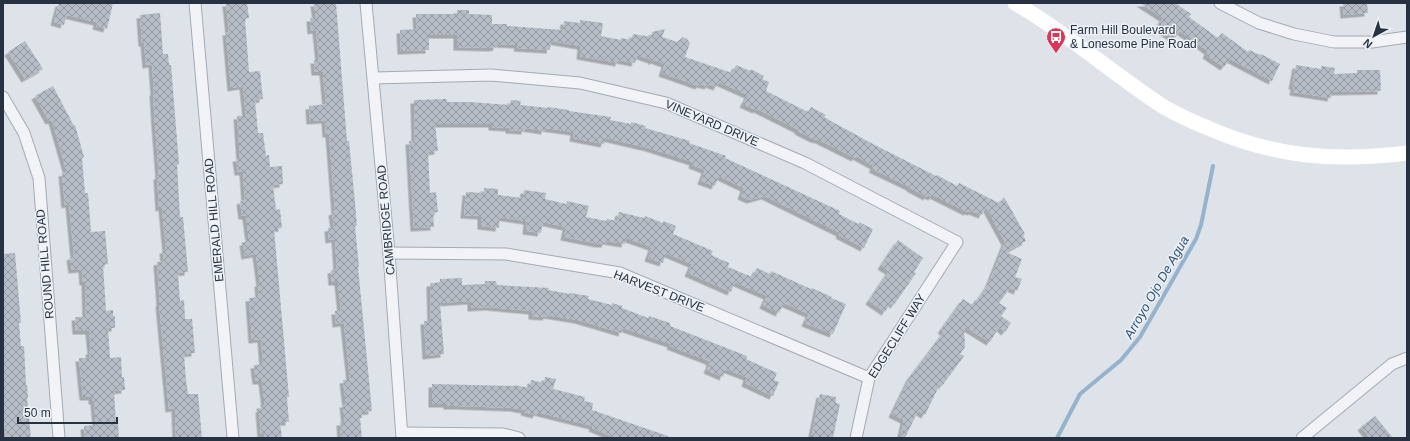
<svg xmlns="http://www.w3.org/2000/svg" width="1410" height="441" font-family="Arial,sans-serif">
<defs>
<pattern id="building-cross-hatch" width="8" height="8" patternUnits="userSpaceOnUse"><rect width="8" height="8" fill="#b5bcc6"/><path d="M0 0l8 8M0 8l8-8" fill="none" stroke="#9399a2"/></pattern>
<filter id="shadow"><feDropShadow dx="-3.5" dy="3.5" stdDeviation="0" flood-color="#0004"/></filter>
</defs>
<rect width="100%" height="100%" fill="#dee3e9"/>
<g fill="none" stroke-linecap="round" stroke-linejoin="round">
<path stroke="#95b3cd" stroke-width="4" d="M1057,438L1080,394L1121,360L1140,337L1196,239L1201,225L1213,166"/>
</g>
<g fill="url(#building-cross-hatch)" filter="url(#shadow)">
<path d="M59,3H113L107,29L96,26L97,22L67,15L64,25L54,22Z"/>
<path d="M226,3H247L249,18L245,19L249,72L260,71L263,99L255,100L258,133H263L266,156L269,155L270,167L282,166L283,184L273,185L276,210L280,209L282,228L274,229L289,397H287L289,422H280L282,438H264V434H261L259,409H261L260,405H265L262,381H256L254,365L263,364L261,339L252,340L249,298L259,297L258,283H260L256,254L245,256L243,242H246L245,239H249L246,216H242L240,201L245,200L243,172H238L236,158H240L237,116L246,115L243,86L231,88L226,32H229Z"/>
<path d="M314,3H336L347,141H349L355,202L357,226H355L359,267H358L372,411L361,412L362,418H360L362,438H341L340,422H345L343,404H346L343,380L350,379L344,323L336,324L335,311H341L338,282H332L331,270L337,269L335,239L329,240L328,228L334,227L332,212L335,211L329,134H326L325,120L310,121L309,106L326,104L323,72H315L314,60H319L316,30L311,31L310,18H316Z"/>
<path d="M1140,3H1175L1191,14L1189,17L1218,38L1222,33L1248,52L1249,50L1260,55L1261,54L1280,64L1272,81L1230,59L1224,67L1206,55L1208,51L1180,31L1174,39L1163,31L1164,30L1158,26L1163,18Z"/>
<path d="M1343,3H1367L1368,13L1344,15Z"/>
<path d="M457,10H469V14L492,15V24H507V26L563,30L564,21L580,23V20L603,23L601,36L621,40V38L631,40L633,34L652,37V32L665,29L662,37L677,42L683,37L687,39L690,43L685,57L732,73L736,65L750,71L751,69L764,76L762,79L769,82L766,91L808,112L811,107L826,115L824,117L838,125L873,144L936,176L937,175L957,186L959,183L999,203L1004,197L1025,234L1023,235L1026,241L1006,252L1022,259L1015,277L1022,279L1017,291L1010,288L999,303L1007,308L1001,316L1011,323L1005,332L999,327L990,342L964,326L965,347L960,354L964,356L942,386L940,384L925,415L918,411L905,438H900L904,420L892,414L910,377L944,332L941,330L963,299L972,305L975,300L977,301L988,285L1005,242L986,207L982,215L972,211L971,212L968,211L967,212L933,195L932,197L927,195V197L910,188V187L872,169L874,166L856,156L855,158L819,140L814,139L798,131L799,130L757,109L756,110L743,104L748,95L719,82L717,87L709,84L708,86L700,84L699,86L662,73L665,64L654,60L652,62V60L637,55L635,63L619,60V63L580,56L581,46L551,41L550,50L517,48L518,45L497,44V47L492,48L457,47V35H429V50L401,51L400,30L417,29L416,14H457Z"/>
<path d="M160,13L163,54H168L169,65H171L179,164L177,165L180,217H183L188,272L178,273L180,301L184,300L185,319H192L195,353L184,354L186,380L188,394H198L202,438H176L175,408L169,409L159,303H160L157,262L164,261L163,250H166L162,207L159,208L157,176H159L155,124L153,92H154L152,64L146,65L144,43H142L140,15Z"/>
<path d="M25,41L43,69L25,79L8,52Z"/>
<path d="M1296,65L1321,69V66L1335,68L1334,74L1357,73V70H1380L1381,91L1332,92L1331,98L1293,92L1294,86H1292Z"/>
<path d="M53,86L74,126L75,125L84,157L82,158L85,193H88L91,232L105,231L108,264L103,265L106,311L113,310V316H115V328H108L110,358L121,357L122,377H124L125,390L114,391L116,424H118L119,438H85L84,426L96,425L94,401H92V397H83L79,358H90L89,351H91L89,331H76L75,317H86L85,282H83L82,269L72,270L70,257L74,256L69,204L65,205L62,173L67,172L52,120L49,121L35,96Z"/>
<path d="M447,99V102H469L510,105L511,100L521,101L520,105L548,108V107L569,110V111L611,117L610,120L631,124V122L646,126L645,128L690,141L689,143L726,156L725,158L840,211L839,214L858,224L859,222L873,229L864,248L839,235L840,233L765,196L750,200L741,196L744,188L719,176L715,186L701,181L705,170L692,165L693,162L649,148L606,138L604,144L573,138L574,132L545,128V131L525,128V131L509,130V128L492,127V124H435L438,151L428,152L430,193L436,192L438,212L433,213L434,227L414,228L409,141H415L414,100Z"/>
<path d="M484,188L498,189V195L523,198L524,190L546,193L545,199L566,204L567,201L589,206L586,217L606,221L607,219L617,221L619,212L644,218L645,216L663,223V221L676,226L673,234L713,251L711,255L729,263L728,267L752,277L757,268L770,274L771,271L811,289L812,288L832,297L831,298L846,304L833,334L805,323L809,314L784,303L779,313L763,305L767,296L735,282L731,292L688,273L692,264L666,253L663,263L648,258L652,247L626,238L625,244L606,241L605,244H599L564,237L566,227L543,222L541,233L526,231L527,221L500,217L499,228L481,226V216L464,215L466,192L484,193Z"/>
<path d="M898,240L923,258L914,272L916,273L894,305L891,303L885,312L869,301L889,271L881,266Z"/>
<path d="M15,253L21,323H19L21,346H24L26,385H27L28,398H27L31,438H6L3,411V254Z"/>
<path d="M462,278V285L485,284V281H496L497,285L549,288L548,290L570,294V293L589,296L588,299L612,305V303L622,306V308L648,318L649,316L670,323V326L747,356L746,359L777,373L774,380L779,382L773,396L745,383L747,377L726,369L723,377L707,370L710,363L709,361L670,346L671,344L623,328L622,333L578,320L547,315L546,317L532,316V311L489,307L471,308V301L440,303L444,354L426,356L424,321H431L430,283H440V279Z"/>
<path d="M545,377L556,379L553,389L585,397L584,401L593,403L592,410L668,436V438H616L592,428L593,426L537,412L536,415L524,412L525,410L513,408L458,406H447V404H432V384L514,386V385L530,388L531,380L544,383Z"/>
<path d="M820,394L836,397V403L840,404L833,438H811Z"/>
<path d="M1375,416L1393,438H1370L1361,427Z"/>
</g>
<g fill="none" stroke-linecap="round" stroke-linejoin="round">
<defs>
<g id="minor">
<path d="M195,3L233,438"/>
<path d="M366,3L389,253L402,438"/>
<path d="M1220,3L1259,23L1294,34L1334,42H1372L1407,37"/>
<path d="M374,78L491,75L580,83L666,103L805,163L957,242L869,378L856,438"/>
<path d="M3,97L24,133L39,178L59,438"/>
<path d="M389,253L506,254L620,273L869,378"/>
<path d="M402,433L503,434L519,438"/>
<path d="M1302,438L1392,364L1407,358"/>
</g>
</defs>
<use href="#minor" stroke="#a3aab3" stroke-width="13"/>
<use href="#minor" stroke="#f1f3f7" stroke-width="11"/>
<path stroke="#fff" stroke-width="15" d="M1015,3C1067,33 1113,74 1164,107C1178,115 1193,122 1208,128C1274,157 1335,162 1407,153"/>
</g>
<defs>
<symbol id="bus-pin" viewBox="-11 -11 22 30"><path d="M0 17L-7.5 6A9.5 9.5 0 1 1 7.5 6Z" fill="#db3657" stroke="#eef2f6"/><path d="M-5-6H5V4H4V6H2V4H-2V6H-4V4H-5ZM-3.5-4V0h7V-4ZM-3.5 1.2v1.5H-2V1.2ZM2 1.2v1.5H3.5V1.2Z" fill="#fff"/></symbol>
</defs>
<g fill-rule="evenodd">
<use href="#bus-pin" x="1045" y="26" width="22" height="30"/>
</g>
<g text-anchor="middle" stroke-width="3" stroke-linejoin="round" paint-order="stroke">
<g font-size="12" fill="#263141" stroke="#eef2f6" text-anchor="start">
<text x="1070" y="34">Farm Hill Boulevard<tspan x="1070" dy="14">&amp; Lonesome Pine Road</tspan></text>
</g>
<g font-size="12" fill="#263141" stroke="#eef2f6">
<text transform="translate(712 123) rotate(23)" y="4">VINEYARD DRIVE</text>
<text transform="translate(214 220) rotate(-95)" y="4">EMERALD HILL ROAD</text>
<text transform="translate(386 220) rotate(-95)" y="4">CAMBRIDGE ROAD</text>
<text transform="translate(45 264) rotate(-95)" y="4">ROUND HILL ROAD</text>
<text transform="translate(659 291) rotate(21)" y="4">HARVEST DRIVE</text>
<text transform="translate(897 336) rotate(-58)" y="4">EDGECLIFF WAY</text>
</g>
<g font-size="13" font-style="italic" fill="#2c5279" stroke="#eef2f6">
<text transform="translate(1156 287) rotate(-60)" y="5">Arroyo Ojo De Agua</text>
</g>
</g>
<rect width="1410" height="441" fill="none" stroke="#263141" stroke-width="8"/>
<g transform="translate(1374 36) rotate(220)" stroke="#eef2f6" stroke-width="3" paint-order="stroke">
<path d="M0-3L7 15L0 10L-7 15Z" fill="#263141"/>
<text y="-6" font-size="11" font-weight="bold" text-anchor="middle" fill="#263141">N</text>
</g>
<path d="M18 417v6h99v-6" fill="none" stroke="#263141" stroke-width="2"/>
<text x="24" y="417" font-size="12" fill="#263141" stroke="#eef2f6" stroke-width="3" paint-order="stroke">50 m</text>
</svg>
